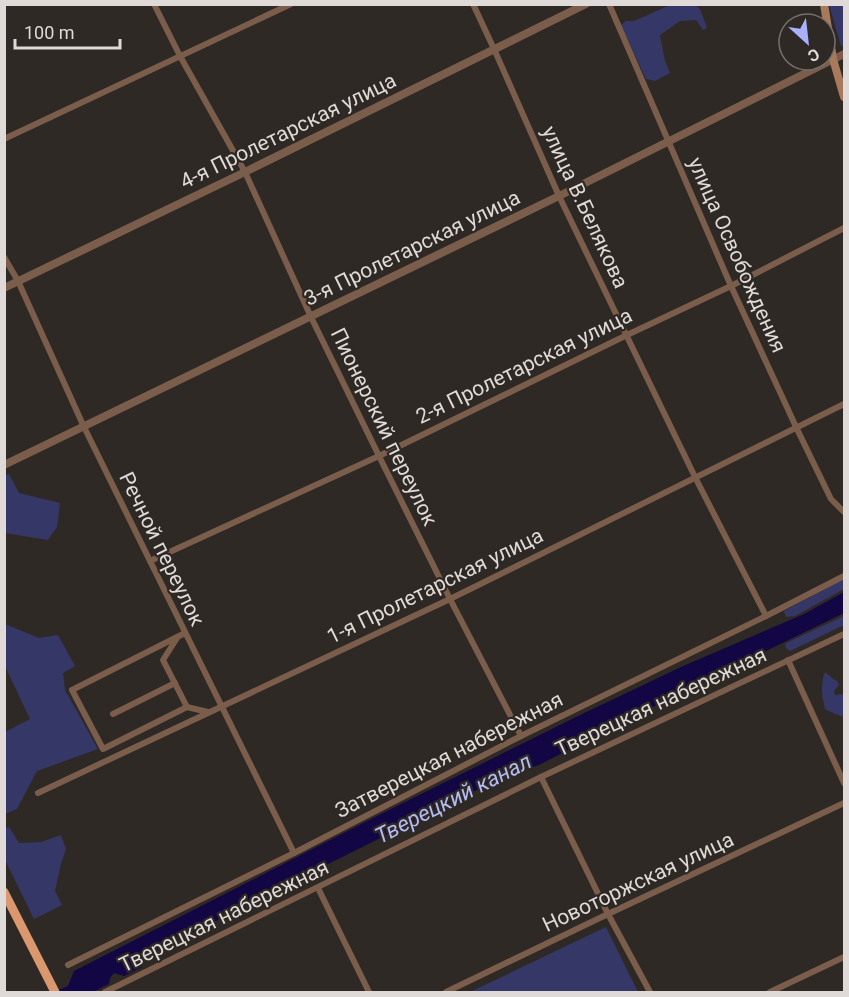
<svg xmlns="http://www.w3.org/2000/svg" width="849" height="997" font-family="Roboto,sans-serif">
<rect width="100%" height="100%" fill="#2f2925"/>
<g fill="#353767">
<path d="M694,4L700,9L707,28L703,30L696,20L680,21L660,35L665,61L670,73L655,81L646,79L621,25L626,21H634L670,5Z"/>
<path d="M829,5H844V46H841Z"/>
<path d="M9,474L19,493L60,503L57,527L48,540L5,533V475Z"/>
<path d="M844,579V589L795,616L786,617L784,611Z"/>
<path d="M844,616V625L790,651L787,649L785,646L786,643Z"/>
<path d="M5,624L39,638L58,635L75,666L63,673L65,690L98,749L37,771L17,809L5,814V732L30,719L5,666Z"/>
<path d="M825,672L832,678L837,681L839,685L834,691L835,695L844,694V717L835,714L825,709C822,696 820,685 825,672Z"/>
<path d="M9,827L19,843L41,842L61,835L66,849L61,864L55,891L62,905L34,919L5,860V828Z"/>
<path d="M606,927L638,992H470Z"/>
</g>
<path fill="#120645" d="M844,592V613L674,696L539,765L503,777L312,872L302,878L300,887L292,891L280,889L142,958V967L124,976L114,973L110,978L109,984L93,992H54L68,986L74,971L379,815L578,716L681,667L804,614Z"/>
<g fill="none" stroke-linecap="round" stroke-linejoin="round">
<g stroke="#7b5d4b" stroke-width="6">
<path d="M154,4L180,56L245,172L311,317L379,456L450,599L521,736"/>
<path d="M473,4L494,49L559,196L695,477L766,616"/>
<path d="M609,4L731,286L797,429L831,499L844,512"/>
<path d="M4,139L291,4"/>
<path d="M4,257L18,281L84,427L294,853"/>
<path d="M150,561L379,456L627,335L731,286L844,228"/>
<path d="M185,633L72,690L103,749L187,707L208,712"/>
<path d="M177,638L163,660L187,707"/>
<path d="M788,660L844,783"/>
<path d="M113,714L175,683"/>
<path d="M541,777L608,914L650,992"/>
<path d="M38,793L450,599L844,404"/>
<path d="M318,888L369,992"/>
<path d="M68,965L294,853L523,735L766,616L844,576"/>
<path d="M105,992L541,777L844,634"/>
<path d="M446,992L608,914L844,803"/>
<path d="M770,992L844,957"/>
</g>
<g stroke="#7b5d4b" stroke-width="8">
<path d="M4,288L245,172L586,4"/>
<path d="M4,465L559,196L844,54"/>
</g>
<path stroke="#a8795b" stroke-width="8" d="M824,4L833,59L844,97"/>
<path stroke="#db986e" stroke-width="9" d="M4,892L55,992"/>
</g>
<g text-anchor="middle" stroke-width="4.5" stroke-linejoin="round" paint-order="stroke">
<g font-size="21" fill="#dfdad8" stroke="#2f2925">
<text transform="translate(288 131) rotate(-26)" y="7">4-я Пролетарская улица</text>
<text transform="translate(585 207) rotate(65)" y="7">улица В.Белякова</text>
<text transform="translate(412 248) rotate(-26)" y="7">3-я Пролетарская улица</text>
<text transform="translate(737 255) rotate(66)" y="7">улица Освобождения</text>
<text transform="translate(524 366) rotate(-26)" y="7">2-я Пролетарская улица</text>
<text transform="translate(384 427) rotate(64)" y="7">Пионерский переулок</text>
<text transform="translate(162 549) rotate(64)" y="7">Речной переулок</text>
<text transform="translate(435 586) rotate(-26)" y="7">1-я Пролетарская улица</text>
<text transform="translate(661 702) rotate(-25)" y="7">Тверецкая набережная</text>
<text transform="translate(449 755) rotate(-27)" y="7">Затверецкая набережная</text>
<text transform="translate(638 882) rotate(-25)" y="7">Новоторжская улица</text>
<text transform="translate(224 916) rotate(-26)" y="7">Тверецкая набережная</text>
</g>
<g font-size="22" font-style="italic" fill="#b4bbf5" stroke="#2f2925">
<text transform="translate(453 798) rotate(-27)" y="8">Тверецкий канал</text>
</g>
</g>
<rect width="849" height="997" fill="none" stroke="#dfdad8" stroke-width="12"/>
<g transform="translate(807 42) rotate(153)"><circle r="28" fill="#2f2925" stroke="#75706d" stroke-width="1.5"/>
<path d="M0-4.5L10 22L0 15L-10 22Z" fill="#a9b0fc"/>
<text y="-9" font-size="16" font-weight="bold" text-anchor="middle" fill="#dfdad8">С</text>
</g>
<path d="M15 39v9h105v-9" fill="none" stroke="#dfdad8" stroke-width="3"/>
<text x="24" y="39" font-size="18" fill="#dfdad8" stroke="#2f2925" stroke-width="4.5" paint-order="stroke">100 m</text>
</svg>
